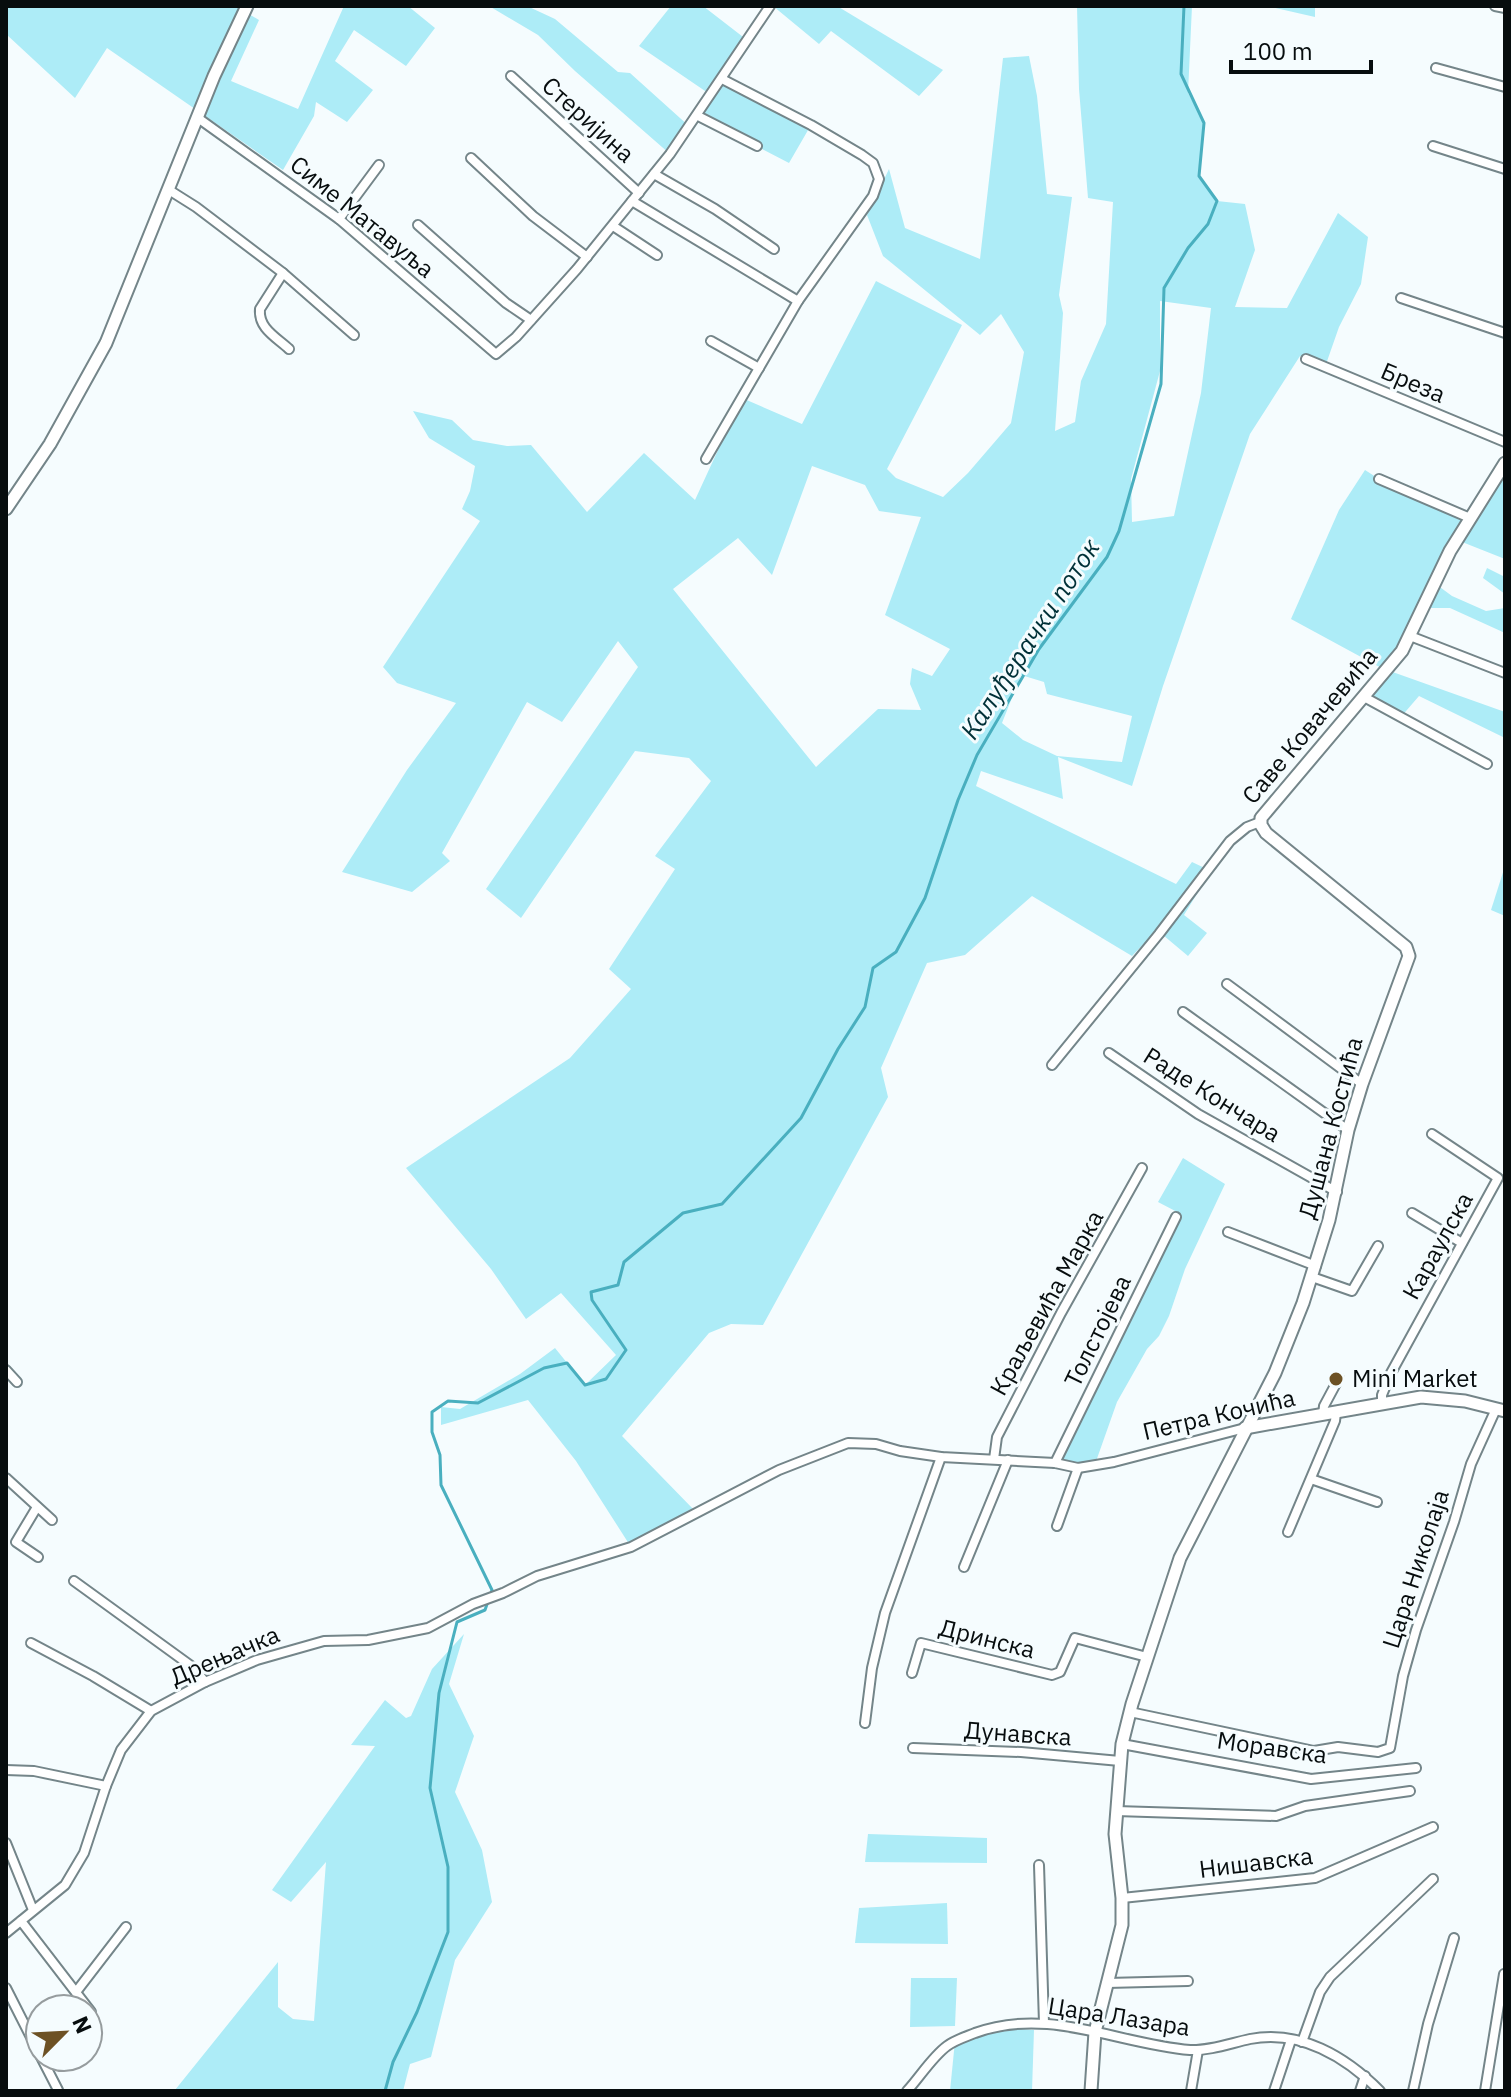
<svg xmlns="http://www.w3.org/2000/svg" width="1511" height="2097" font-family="'IBM Plex Sans',sans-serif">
<rect width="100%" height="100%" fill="#f5fcfe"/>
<g fill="#adecf7" fill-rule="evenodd">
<path d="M6,6H235L259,20L231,81L298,109L344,6H408L435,28L406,66L354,30L335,61L373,90L347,122L316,102L314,116L283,170L107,48L75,98L6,34Z"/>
<path d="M489,6H527L555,19L618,72L630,73L690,127L670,154L575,71L538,35Z"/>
<path d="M671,6H703L747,40L722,79L811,125L789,163L698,116L711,95L639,46Z"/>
<path d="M773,6H837L943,70L919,96L831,31L819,44Z"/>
<path d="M1077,6H1192L1188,93L1204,123L1199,176L1217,201L1245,204L1255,250L1235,307L1287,308L1338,213L1368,237L1361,284L1339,327L1325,367L1300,356L1250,434L1163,686L1132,786L1058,757L1063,799L981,771L976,786L1176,884L1192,862L1211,871L1184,915L1207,933L1188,956L1157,930L1132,956L1032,896L965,955L927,963L881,1068L888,1097L763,1325L731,1324L709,1333L622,1436L696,1512L631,1547L576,1461L528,1400L441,1425V1407L460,1409L520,1374L555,1348L585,1385L616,1355L561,1293L526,1319L491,1269L406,1168L570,1058L631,989L609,969L675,869L655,856L711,781L689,758L635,751L521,918L486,889L638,667L618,641L562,722L527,702L442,853L450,861L412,892L342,872L407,770L456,703L397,683L383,667L480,521L462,509L470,491L475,466L429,438L413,411L452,420L473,440L507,446L531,445L587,512L644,453L695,500L742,398L802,424L876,281L962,325L887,469L896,478L943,497L968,473L1011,423L1024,352L1001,314L980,335L883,256L867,215L889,169L905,228L980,259L1003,58L1029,56L1037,96L1047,194L1072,197L1059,295L1063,313L1055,431L1075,422L1081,381L1106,324L1113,202L1088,198L1079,89ZM1160,301L1211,308L1201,393L1174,516L1132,522L1131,479L1160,371ZM812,466L865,485L879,511L921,517L885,615L950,649L932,676L912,668L910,684L921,710L878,709L816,767L673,589L738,538L772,575ZM1021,675L1044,682L1047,694L1132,716L1122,762L1057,756L1023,740L1002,723Z"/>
<path d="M1267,6H1315V17Z"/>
<path d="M1365,470L1379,479L1469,518L1496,476L1505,483V559L1457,540L1433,582L1452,596L1486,611L1505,608V633L1450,608H1422L1387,670L1505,712V738L1419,696L1400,718L1364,697L1385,670L1291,619L1339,510Z"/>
<path d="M1487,568L1505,577V594L1483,578Z"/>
<path d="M1505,866V916L1491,910Z"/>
<path d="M1183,1158L1225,1184L1185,1269L1169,1316L1159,1336L1147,1349L1117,1402L1094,1467L1055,1463L1181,1214L1158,1202Z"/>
<path d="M464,1634L449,1684L474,1736L455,1792L482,1850L492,1902L455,1960L431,2057L410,2064L403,2091H159L175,2090L278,1962V2007L293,2019L314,2021L326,1862L291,1902L272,1890L375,1746L351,1745L385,1700L406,1718L411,1716L432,1669Z"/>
<path d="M868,1834L987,1838V1863L865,1862Z"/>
<path d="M947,1903L948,1944L855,1943L859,1908Z"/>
<path d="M911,1978H957L955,2026L910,2027Z"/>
<path d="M994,2027L1034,2030L1032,2091H950L955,2041Z"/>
</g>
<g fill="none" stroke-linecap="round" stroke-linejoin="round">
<path stroke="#49afbf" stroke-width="3" d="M385,2091L393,2062L417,2012L448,1932V1867L430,1788L439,1693L457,1622L485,1610L492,1590L441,1485L440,1455L432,1432V1412L448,1401L478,1403L544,1368L567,1363L585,1385L606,1379L626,1350L592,1300L591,1292L618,1285L624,1262L683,1213L722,1204L801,1118L838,1049L865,1007L873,968L896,952L925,898L958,800L977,755L1039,649L1107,557L1119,531L1161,384L1164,288L1188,248L1208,224L1217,201L1199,176L1204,123L1181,74L1184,6"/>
<defs>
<g id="street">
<path d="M1495,6L1505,8"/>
<path d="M1436,68L1505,87"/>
<path d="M511,76L639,193"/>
<path d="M698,116L757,146"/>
<path d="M198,118L339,219L496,354L516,337L577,269L670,154L770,6"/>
<path d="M1433,146L1505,169"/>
<path d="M471,158L533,216L587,257"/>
<path d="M654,174L715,209L774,249"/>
<path d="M169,190L196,207L283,273L354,335"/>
<path d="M632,201L798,301"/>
<path d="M339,219L379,165"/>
<path d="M418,225L506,303L531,320"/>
<path d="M613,226L657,255"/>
<path d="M283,273L260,309C258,328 276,337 289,349"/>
<path d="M1401,298L1505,333"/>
<path d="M711,341L759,368"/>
<path d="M1306,359L1505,442"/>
<path d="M706,459L798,301L873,196L879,179L873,163L862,155L811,125L722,79"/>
<path d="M1379,479L1470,518"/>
<path d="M1410,636L1505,673"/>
<path d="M1364,697L1487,764"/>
<path d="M1227,984L1362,1084"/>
<path d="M1183,1012L1348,1130"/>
<path d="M1109,1053L1198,1114L1337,1192"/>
<path d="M1052,1065L1159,934L1230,841L1247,827L1260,822"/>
<path d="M1412,1213L1462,1243"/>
<path d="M1228,1232L1316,1266"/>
<path d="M1312,1277L1352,1291L1378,1246"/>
<path d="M6,1370L17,1382"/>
<path d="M1382,1404V1395L1391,1373L1498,1178L1432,1134"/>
<path d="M1323,1415L1324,1406L1339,1378"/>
<path d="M994,1459L997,1437L1061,1313L1142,1168"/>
<path d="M1055,1463L1176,1217"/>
<path d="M6,1478L52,1520"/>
<path d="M1311,1479L1377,1502"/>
<path d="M37,1507L16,1542L38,1557"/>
<path d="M1057,1526L1078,1468"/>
<path d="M1288,1532L1335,1421L1336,1413"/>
<path d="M964,1567L1008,1460"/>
<path d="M74,1581L194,1668L205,1682"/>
<path d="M31,1643L93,1676L151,1711"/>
<path d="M912,1673L921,1643L1052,1675L1060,1672L1075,1638L1147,1657"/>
<path d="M1130,1712L1314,1751L1338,1747L1378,1752L1390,1748L1403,1676L1416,1630L1454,1522L1471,1464L1496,1409"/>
<path d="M865,1723L872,1668L885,1613L941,1457"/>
<path d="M1122,1744L1311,1779L1416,1768"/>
<path d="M913,1748L1021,1752L1120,1761"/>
<path d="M6,1770L34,1771L106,1786"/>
<path d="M1116,1811L1276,1816L1305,1806L1410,1791"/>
<path d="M6,1843L33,1910"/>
<path d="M1039,1865L1044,2023"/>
<path d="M1122,1898L1315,1878L1433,1827"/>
<path d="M21,1921L91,2012"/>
<path d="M6,1933L65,1885L84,1853L106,1786L121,1750L151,1711L205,1682L257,1660L324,1641L368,1640L428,1628L473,1604L503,1593L537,1576L631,1547L779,1470L848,1443L876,1444L900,1451L941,1457L1055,1463L1078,1468L1114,1462L1245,1428"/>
<path d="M1107,1983L1188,1981"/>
<path d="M6,1988L40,2055"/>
<path d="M76,1992L126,1927"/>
<path d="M1302,2042L1320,1992L1330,1977L1433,1879"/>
<path d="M41,2057L58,2090"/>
<path d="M907,2091C920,2077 932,2057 947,2046C955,2040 965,2037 975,2033C1048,2006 1118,2044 1190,2050C1210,2051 1231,2043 1250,2039C1300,2029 1346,2057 1380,2091"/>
<path d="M1191,2091L1198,2050"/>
<path d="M1274,2091L1291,2040"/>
<path d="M1360,2091L1365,2076"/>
<path d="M1413,2091L1428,2024L1454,1938"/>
<path d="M1485,2091L1504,1974"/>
</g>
<g id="secondary">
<path d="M6,509L50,444L106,343L214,76L247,6"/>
<path d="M1245,1428L1421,1397L1465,1401L1505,1411"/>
<path d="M1091,2091L1095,2032L1122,1925V1898L1115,1834L1122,1744L1132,1704L1180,1558L1275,1373L1303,1303L1329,1220L1348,1130L1362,1084L1409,956L1406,947L1266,833L1261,825V818L1402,651L1450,551L1505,463"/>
</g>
</defs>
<use href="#street" stroke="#748589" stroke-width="12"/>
<use href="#secondary" stroke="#748589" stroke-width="15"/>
<use href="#street" stroke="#fff" stroke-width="8"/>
<use href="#secondary" stroke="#fff" stroke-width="11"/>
</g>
<circle fill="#6d5124" stroke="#f5fcfe" stroke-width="3" cx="1336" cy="1379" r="8"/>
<g text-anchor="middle" stroke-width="6" stroke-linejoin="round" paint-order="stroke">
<g font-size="24" fill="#070d0e" stroke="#f5fcfe">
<text transform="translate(588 120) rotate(42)" y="8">Стеријина</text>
<text transform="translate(362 217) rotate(39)" y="8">Симе Матавуља</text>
<text transform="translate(1413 383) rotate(23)" y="8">Бреза</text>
<text transform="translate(1310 726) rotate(-50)" y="8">Саве Ковачевића</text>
<text transform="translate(1212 1095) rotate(32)" y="8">Раде Кончара</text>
<text transform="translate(1331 1128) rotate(-75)" y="8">Душана Костића</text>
<text transform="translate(1438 1246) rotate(-61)" y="8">Караулска</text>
<text transform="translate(1047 1303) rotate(-61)" y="8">Краљевића Марка</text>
<text transform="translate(1098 1331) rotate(-64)" y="8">Толстојева</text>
<text transform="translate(1219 1415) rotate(-13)" y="8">Петра Кочића</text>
<text transform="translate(1416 1569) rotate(-72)" y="8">Цара Николаја</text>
<text transform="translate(987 1639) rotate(14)" y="8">Дринска</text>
<text transform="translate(225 1656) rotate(-23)" y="8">Дрењачка</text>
<text transform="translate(1018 1734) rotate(4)" y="8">Дунавска</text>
<text transform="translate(1272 1748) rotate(8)" y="8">Моравска</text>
<text transform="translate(1256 1863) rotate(-7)" y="8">Нишавска</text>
<text transform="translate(1119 2017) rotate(9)" y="8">Цара Лазара</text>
</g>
<g font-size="24" fill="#070d0e" stroke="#f5fcfe" text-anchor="start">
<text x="1352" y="1387">Mini Market</text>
</g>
<g font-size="26" font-style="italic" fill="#003138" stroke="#f5fcfe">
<text transform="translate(1030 639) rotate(-57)" y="9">Калуђерачки поток</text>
</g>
</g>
<rect width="1511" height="2097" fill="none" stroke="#070d0e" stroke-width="16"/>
<g transform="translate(64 2033) rotate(66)"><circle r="38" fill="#f5fcfe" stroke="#969c9e" stroke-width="2"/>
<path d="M0-6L14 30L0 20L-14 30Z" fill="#6d5124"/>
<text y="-12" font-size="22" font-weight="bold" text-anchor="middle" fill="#070d0e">N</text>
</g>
<path d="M1231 60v12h140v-12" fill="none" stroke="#070d0e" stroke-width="4"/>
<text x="1243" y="60" font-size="24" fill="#070d0e" stroke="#f5fcfe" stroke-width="6" paint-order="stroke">100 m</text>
</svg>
